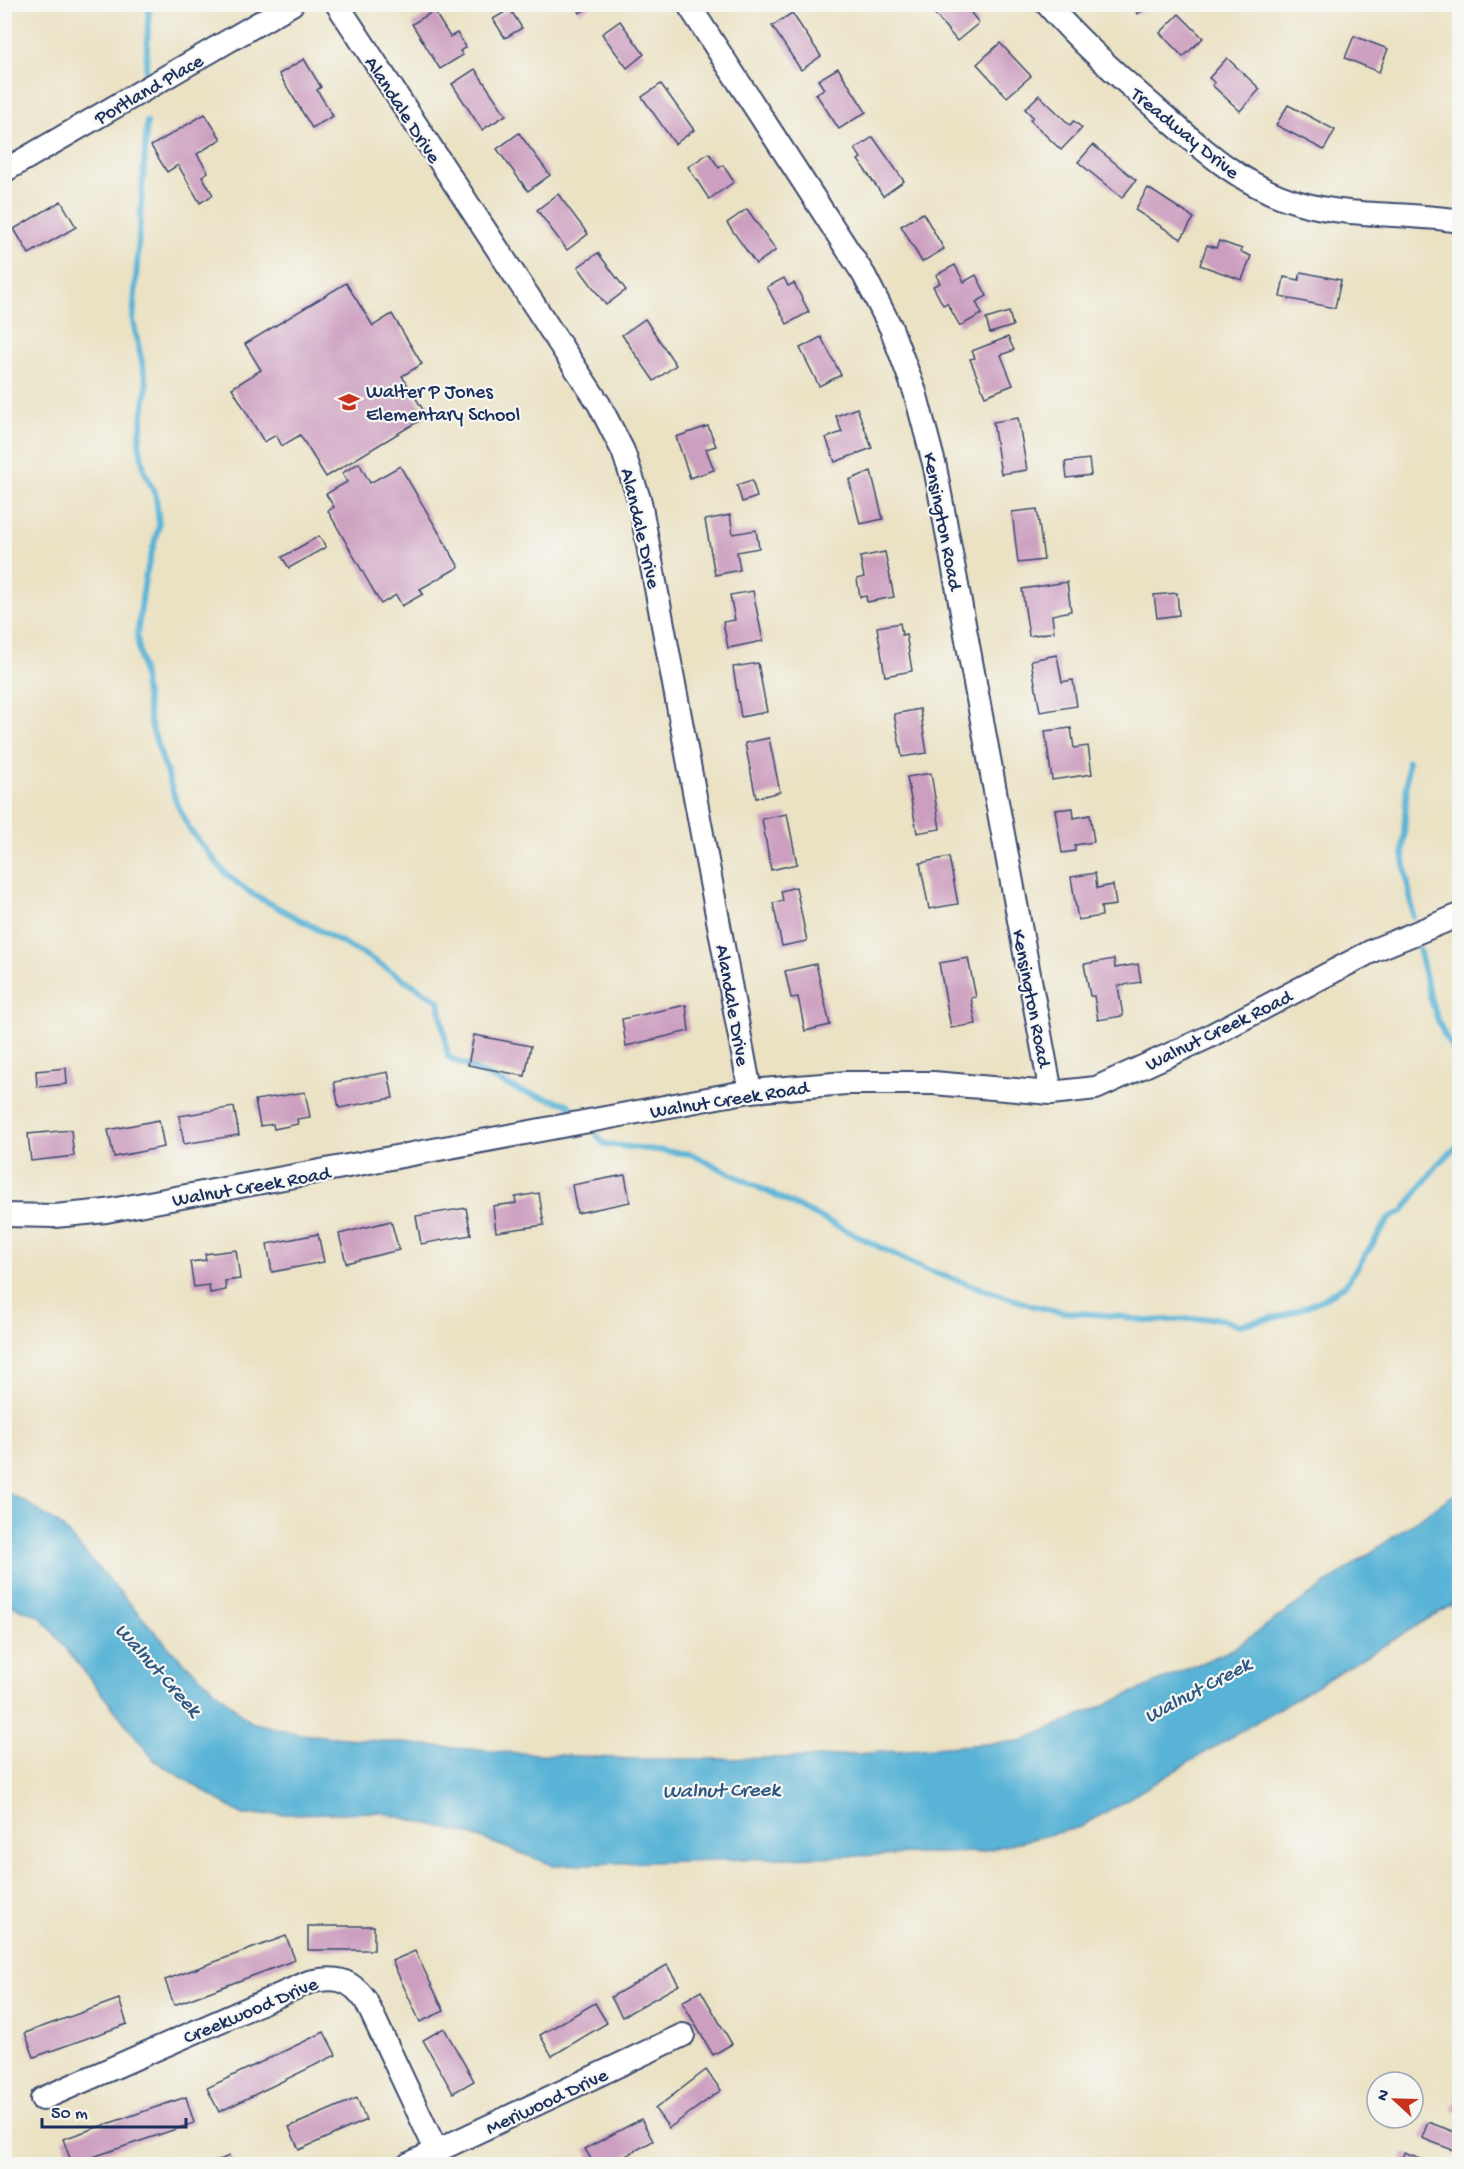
<svg xmlns="http://www.w3.org/2000/svg" width="1464" height="2169" font-family="'Gochi Hand',sans-serif">
<rect width="100%" height="100%" fill="#f6f6f2"/>
<filter id="ink" filterUnits="userSpaceOnUse"><feTurbulence type="fractalNoise" baseFrequency=".0167" numOctaves="2"/><feDisplacementMap in="SourceGraphic" scale="12" xChannelSelector="R" yChannelSelector="G"/><feConvolveMatrix kernelMatrix="1 2 1 2 8 2 1 2 1" color-interpolation-filters="sRGB"/></filter>
<filter id="wash" filterUnits="userSpaceOnUse"><feTurbulence type="fractalNoise" baseFrequency=".008" numOctaves="4" result="noise"/><feDisplacementMap in="SourceGraphic" scale="24" xChannelSelector="R" yChannelSelector="G"/><feGaussianBlur stdDeviation="1.35" result="paint"/><feColorMatrix in="noise" values="0 0 0 0 0 0 0 0 0 0 0 0 0 0 0 0 0 1.4 0 .05"/><feComposite in="paint" operator="in"/></filter>
<g filter="url(#wash)">
<rect width="100%" height="100%" fill="#ebe2c4"/>
<path fill="#58b3d6" stroke="#3a719a" stroke-width="1.5" d="M1459,1491L1458,1601L1081,1827L979,1852L553,1865L469,1834L379,1812L243,1815L155,1761L41,1617L5,1603V1492L24,1501L61,1526L173,1652L250,1722L300,1734L502,1752L632,1759H718L819,1757L1021,1741L1231,1650Z"/>
<g fill="none" stroke-linecap="round" stroke-linejoin="round">
<g stroke="#58b3d6" stroke-width="6">
<path d="M146,71L149,4"/>
<path d="M147,122L133,321L147,385L139,442L144,470L156,496L159,525L145,578L137,636L150,722L159,749L177,804L190,830L226,874L249,892L365,955L439,1001L448,1057L520,1091L568,1104L573,1110"/>
<path d="M1408,761L1403,854L1413,916"/>
<path d="M1419,948C1427,987 1435,1028 1460,1060"/>
<path d="M597,1135L604,1144L691,1154L924,1269L1033,1306L1061,1312L1118,1316L1146,1321L1216,1318L1239,1325L1286,1315L1324,1299L1346,1284L1389,1219L1403,1211L1437,1165L1460,1144"/>
</g>
</g>
<g id="blocks">
<g fill="#cc9ebf">
<path d="M575,4H594L580,13Z"/>
<path d="M942,4H964L979,23L957,41L933,12Z"/>
<path d="M1130,4H1151L1138,14Z"/>
<path d="M510,9L522,28L505,38L493,19Z"/>
<path d="M434,11L450,37L457,33L466,47L460,51L463,55L440,69L412,24Z"/>
<path d="M792,13L821,56L801,70L772,26Z"/>
<path d="M1179,14L1203,38L1183,57L1160,33Z"/>
<path d="M620,21L644,54L627,68L602,34Z"/>
<path d="M1354,36L1388,49L1379,72L1345,58Z"/>
<path d="M1000,43L1031,76L1007,97L977,64Z"/>
<path d="M1227,58L1260,89L1240,111L1212,85L1215,83L1209,78Z"/>
<path d="M304,59L321,87L317,90L333,116L312,128L279,74Z"/>
<path d="M838,68L866,112L839,129L816,94L824,89L818,80Z"/>
<path d="M475,69L506,115L482,130L452,84Z"/>
<path d="M661,84L694,130L675,144L642,97Z"/>
<path d="M1039,95L1070,125L1074,121L1082,128L1061,150L1030,120L1033,117L1025,109Z"/>
<path d="M1288,105L1335,130L1324,150L1276,125Z"/>
<path d="M205,114L221,139L197,154L208,172L202,176L213,195L200,203L178,165L167,172L151,146Z"/>
<path d="M519,133L550,175L528,191L497,149Z"/>
<path d="M873,137L904,181L883,196L858,160L861,158L855,149Z"/>
<path d="M1093,145L1136,180L1122,198L1078,162Z"/>
<path d="M709,153L719,168L723,165L734,182L709,199L688,167Z"/>
<path d="M1148,188L1194,218L1181,239L1135,210Z"/>
<path d="M558,194L588,234L567,250L537,210Z"/>
<path d="M61,201L76,227L29,254L14,229Z"/>
<path d="M747,209L776,250L756,264L727,223Z"/>
<path d="M923,213L944,249L922,262L901,226Z"/>
<path d="M1219,241L1242,249L1241,252L1251,256L1242,280L1200,265L1207,245L1216,248Z"/>
<path d="M598,253L626,290L606,305L578,267Z"/>
<path d="M955,265L964,282L976,275L987,296L976,302L982,314L960,326L947,303L943,305L933,286L940,283L936,275Z"/>
<path d="M1301,272L1341,280L1335,308L1280,297L1284,277L1299,280Z"/>
<path d="M784,278L788,286L794,283L809,312L787,324L767,287Z"/>
<path d="M346,283L373,326L392,314L422,364L402,376L427,416L326,477L300,435L282,446L276,435L264,442L232,388L261,370L245,344Z"/>
<path d="M1009,312L1013,326L990,333L986,319Z"/>
<path d="M645,319L676,365L654,381L622,335Z"/>
<path d="M821,337L841,375L819,386L800,348Z"/>
<path d="M1008,337L1014,350L1001,355L1013,385L985,396L970,359L975,358L972,351Z"/>
<path d="M857,408L872,448L835,462L826,438L842,432L836,416Z"/>
<path d="M1018,418L1027,470L1001,474L993,422Z"/>
<path d="M708,426L716,446L706,449L714,470L690,478L676,437Z"/>
<path d="M1089,459L1091,475L1067,478L1065,462Z"/>
<path d="M359,463L370,483L400,466L459,567L420,589L423,594L402,606L396,595L381,604L328,511L334,507L326,494L347,482L342,473Z"/>
<path d="M871,471L883,519L860,524L849,480Z"/>
<path d="M752,480L757,497L742,502L737,485Z"/>
<path d="M1037,509L1044,560L1018,563L1012,512Z"/>
<path d="M730,515L733,534L756,530L759,548L737,552L740,570L715,575L705,520Z"/>
<path d="M319,536L326,547L289,568L282,557Z"/>
<path d="M885,552L894,597L867,602L866,596L860,597L857,579L864,577L860,557Z"/>
<path d="M1067,582L1071,611L1052,615L1054,632L1029,636L1022,589Z"/>
<path d="M753,591L763,641L728,648L723,622L735,620L730,595Z"/>
<path d="M1177,593L1179,615L1157,618L1154,595Z"/>
<path d="M900,623L902,635L906,634L912,671L885,676L877,627Z"/>
<path d="M1057,655L1062,682L1073,680L1077,706L1040,712L1031,660Z"/>
<path d="M758,663L767,712L741,717L733,667Z"/>
<path d="M920,709L927,753L902,757L894,714Z"/>
<path d="M1071,728L1074,748L1088,746L1092,774L1052,780L1045,731Z"/>
<path d="M769,738L780,792L756,798L745,743Z"/>
<path d="M931,773L940,829L917,833L907,777Z"/>
<path d="M1073,808L1074,818L1090,815L1094,842L1075,845V851L1062,853L1055,810Z"/>
<path d="M787,814L797,864L771,870L762,819Z"/>
<path d="M949,857L958,904L929,909L920,863Z"/>
<path d="M1095,873L1097,888L1113,885L1116,905L1101,907L1102,916L1078,920L1071,877Z"/>
<path d="M796,887L807,941L782,946L773,903L783,901L781,891Z"/>
<path d="M968,958L976,997L971,998L976,1024L951,1028L939,963Z"/>
<path d="M1114,959L1115,968L1138,964L1141,982L1118,986L1123,1016L1098,1020L1094,996H1090L1084,964Z"/>
<path d="M816,964L830,1025L805,1031L798,997L791,998L785,971Z"/>
<path d="M686,1005L689,1031L626,1046L622,1019Z"/>
<path d="M474,1035L531,1046L525,1076L468,1065Z"/>
<path d="M66,1068L67,1084L37,1087L36,1071Z"/>
<path d="M388,1072L393,1098L339,1108L334,1082Z"/>
<path d="M305,1092L310,1117L297,1119L298,1124L274,1129L273,1124L260,1126L255,1100Z"/>
<path d="M234,1107L239,1135L184,1144L179,1116Z"/>
<path d="M159,1120L164,1147L114,1157L108,1130Z"/>
<path d="M71,1130L74,1156L31,1161L28,1134Z"/>
<path d="M625,1175L630,1202L577,1213L572,1185Z"/>
<path d="M539,1193L544,1225L496,1232L493,1206L516,1203L515,1197Z"/>
<path d="M466,1208L471,1235L421,1244L416,1216Z"/>
<path d="M391,1221L399,1250L346,1263L339,1234Z"/>
<path d="M318,1234L324,1262L272,1272L267,1244Z"/>
<path d="M236,1250L240,1279L225,1281L226,1290L210,1293L209,1285L194,1287L190,1262L206,1260L205,1254Z"/>
<rect x="308" y="1926" width="66" height="24"/>
<path d="M286,1936L295,1960L174,2005L165,1980Z"/>
<path d="M415,1951L444,2011L420,2022L392,1961Z"/>
<path d="M667,1965L679,1985L622,2017L611,1997Z"/>
<path d="M701,1991L732,2044L713,2055L682,2002Z"/>
<path d="M119,1999L127,2024L34,2057L25,2033Z"/>
<path d="M595,2003L607,2023L552,2056L540,2035Z"/>
<path d="M444,2028L474,2081L453,2093L423,2040Z"/>
<path d="M324,2032L336,2055L219,2112L207,2088Z"/>
<path d="M706,2070L721,2090L669,2128L655,2109Z"/>
<path d="M1460,2090V2113L1452,2110Z"/>
<path d="M186,2097L194,2123L72,2164L63,2139Z"/>
<path d="M357,2098L366,2120L299,2150L289,2127Z"/>
<path d="M641,2119L653,2141L611,2164H594L585,2149Z"/>
<path d="M1428,2122L1460,2134V2153L1422,2138Z"/>
<path d="M1404,2153L1434,2164H1400Z"/>
<path d="M229,2156L233,2164H210Z"/>
</g>
</g>
</g>
<g filter="url(#ink)">
<use href="#blocks" fill-opacity="0" stroke="#3a4a6d" stroke-width="1.5"/>
<g fill="none" stroke-linecap="round" stroke-linejoin="round">
<defs>
<g id="minor">
<path d="M337,4L599,404L623,451L640,502L750,1091"/>
<path d="M688,4L864,275L891,328L915,392L935,467L1051,1093"/>
<path d="M1047,4C1079,41 1116,74 1153,106C1198,145 1241,187 1300,203C1352,218 1407,212 1460,221"/>
<path d="M4,171L292,4"/>
<path d="M4,1215L55,1216L106,1211L750,1091L846,1083H933L1051,1093L1096,1088L1204,1039L1374,950L1460,915"/>
<path d="M42,2099L309,1982C335,1976 350,1978 366,2001L437,2152"/>
<path d="M409,2164L683,2035"/>
</g>
</defs>
<use href="#minor" stroke="#3a4a6d" stroke-width="26"/>
<use href="#minor" stroke="#fff" stroke-width="22"/>
</g>
</g>
<defs>
<symbol id="school-bare" viewBox="-9 -9 18 18"><path d="M0-5L7-2L0 1L-7-2ZM-4 1L0 2.5L4 1V4Q0 6-4 4Z" fill="#c8321e" stroke="#f6f6f2" stroke-width="2.5" paint-order="stroke"/></symbol>
</defs>
<g fill-rule="evenodd">
<use href="#school-bare" x="334" y="387" width="30" height="30"/>
</g>
<g text-anchor="middle" stroke-width="4.5" stroke-linejoin="round" paint-order="stroke">
<g font-size="20" fill="#1b2f5e" stroke="#f6f6f2">
<text transform="translate(148 88) rotate(-30)" y="7">Portland Place</text>
<text transform="translate(404 109) rotate(57)" y="7">Alandale Drive</text>
<text transform="translate(1186 132) rotate(39)" y="7">Treadway Drive</text>
<text transform="translate(944 521) rotate(79)" y="7">Kensington Road</text>
<text transform="translate(642 528) rotate(77)" y="7">Alandale Drive</text>
<text transform="translate(1033 998) rotate(79)" y="7">Kensington Road</text>
<text transform="translate(734 1005) rotate(80)" y="7">Alandale Drive</text>
<text transform="translate(1218 1029) rotate(-26)" y="7">Walnut Creek Road</text>
<text transform="translate(729 1098) rotate(-9)" y="7">Walnut Creek Road</text>
<text transform="translate(251 1185) rotate(-10)" y="7">Walnut Creek Road</text>
<text transform="translate(250 2009) rotate(-23)" y="7">Creekwood Drive</text>
<text transform="translate(546 2100) rotate(-25)" y="7">Meriwood Drive</text>
</g>
<g font-size="20" fill="#1b2f5e" stroke="#f6f6f2" text-anchor="start">
<text x="366" y="397">Walter P Jones<tspan x="366" dy="23">Elementary School</tspan></text>
</g>
<g font-size="21" font-style="italic" fill="#2d5782" stroke="#f6f6f2">
<text transform="translate(159 1669) rotate(48)" y="7">Walnut Creek</text>
<text transform="translate(1197 1689) rotate(-28)" y="7">Walnut Creek</text>
<text transform="translate(721 1789) rotate(-1)" y="7">Walnut Creek</text>
</g>
</g>
<rect width="1464" height="2169" fill="none" stroke="#f6f6f2" stroke-width="24"/>
<g transform="translate(1395 2100) rotate(292)"><circle r="28" fill="#f6f6f2" stroke="#9ea6b7" stroke-width="1.5"/>
<path d="M0-4.5L10 22L0 15L-10 22Z" fill="#c8321e"/>
<text y="-9" font-size="16" font-weight="bold" text-anchor="middle" fill="#1b2f5e">N</text>
</g>
<path d="M42 2118v9h144v-9" fill="none" stroke="#1b2f5e" stroke-width="3"/>
<text x="51" y="2118" font-size="18" fill="#1b2f5e" stroke="#f6f6f2" stroke-width="4.5" paint-order="stroke">50 m</text>
</svg>
